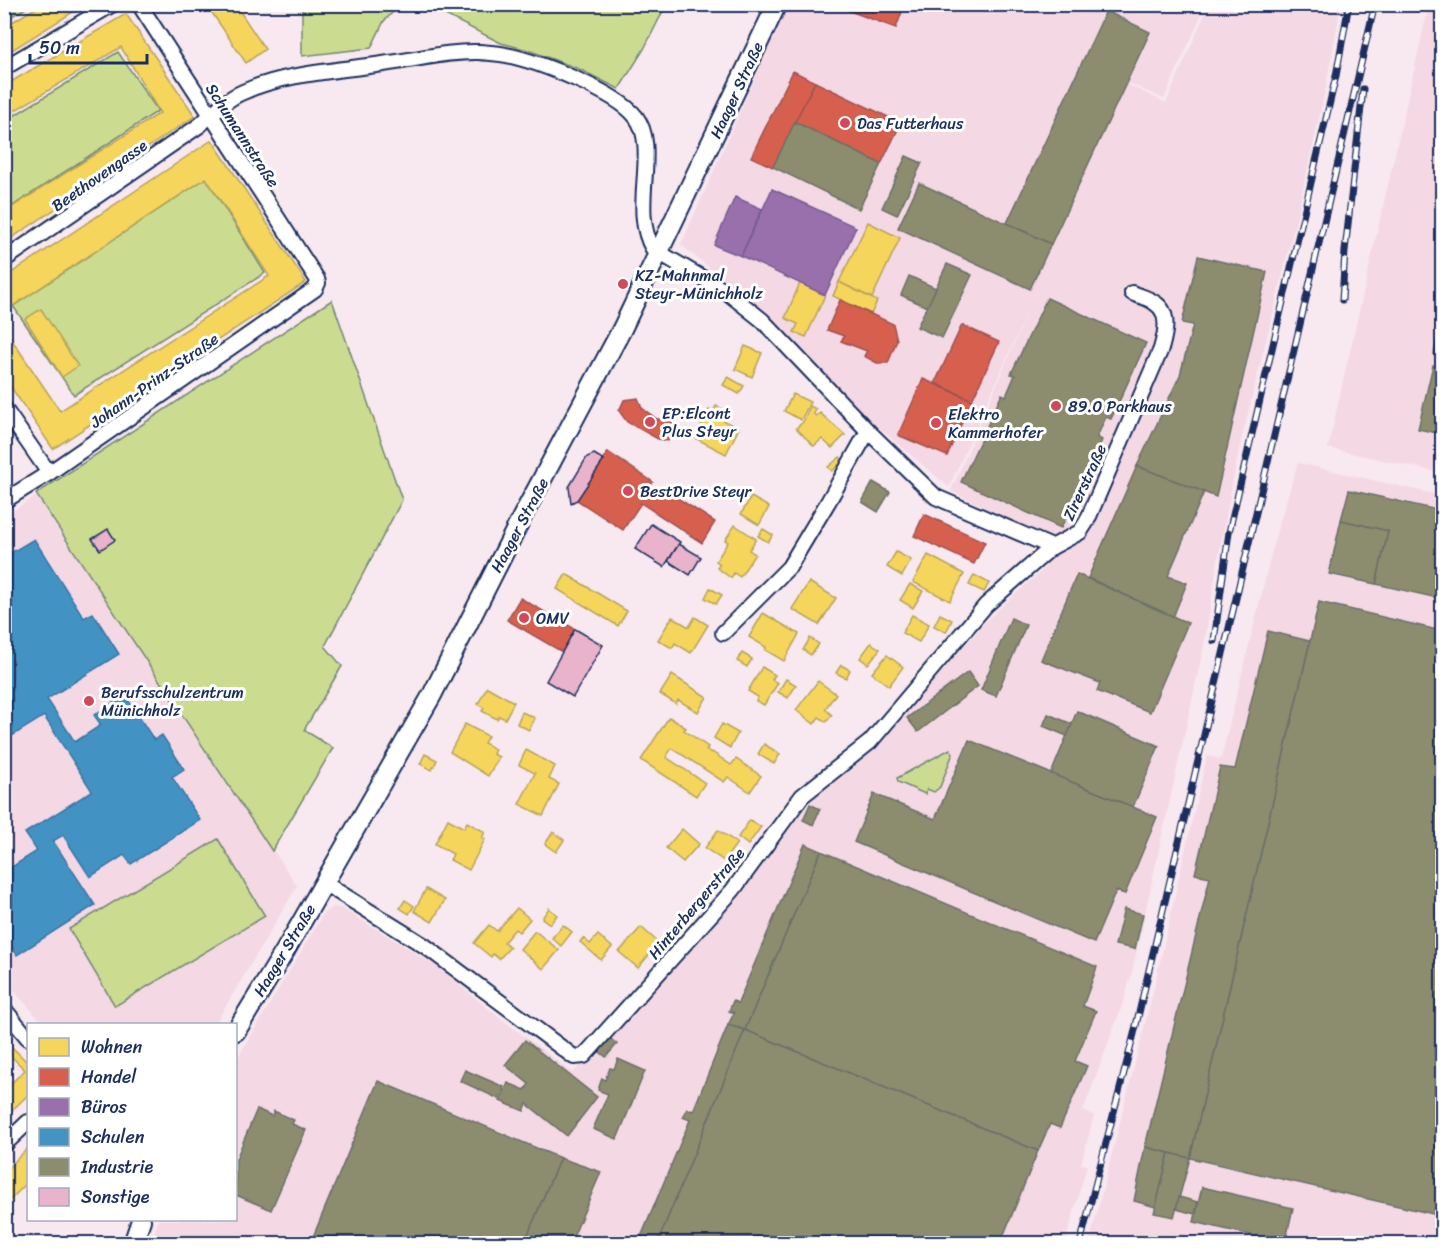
<svg xmlns="http://www.w3.org/2000/svg" width="1447" height="1248" font-family="Sriracha,sans-serif">
<rect width="100%" height="100%" fill="#f8e8ef"/>
<filter id="ink" filterUnits="userSpaceOnUse"><feTurbulence type="fractalNoise" baseFrequency=".0167" numOctaves="2"/><feDisplacementMap in="SourceGraphic" scale="12" xChannelSelector="R" yChannelSelector="G"/><feConvolveMatrix kernelMatrix="1 2 1 2 8 2 1 2 1" color-interpolation-filters="sRGB"/></filter>
<g filter="url(#ink)">
<g fill="#f4d8e4">
<path d="M787,5H1206L1164,99L1129,83L1128,85L1166,103L1209,5H1341L1324,96L1295,224L1239,449L1218,558L1204,645L1132,972L1125,997L1083,1111L1094,1115L1081,1164L1087,1165L1065,1243L150,1244L159,1220H236V1061L324,913L330,909L334,907L343,909L438,967L492,1012L573,1073L710,927L816,795L858,762L882,739L990,617L1045,568L1051,551L1047,538L951,491L1032,302L949,487L872,422L760,308L681,245Z"/>
<path d="M1429,5H1442V473L1328,448Z"/>
<path d="M1298,463L1442,496V1243L1089,1244L1151,1001L1207,756L1221,759L1277,531Z"/>
<path d="M36,496L297,886L215,1024H44L5,981V516Z"/>
</g>
<g fill="#cbdc90" stroke="#738677" stroke-width="1.5">
<path d="M5,4H31V5L5,20Z"/>
<path d="M302,5V4L400,5L384,21L371,48L302,56Z"/>
<path d="M433,5H432H666L644,49L619,89L579,69L528,50L501,43L439,12Z"/>
<path d="M118,52L158,111L5,211V121Z"/>
<path d="M206,178L265,273L74,395L13,306Z"/>
<path d="M332,300L402,500L325,646L342,666L304,730L333,748L272,851L36,494Z"/>
<path d="M950,749L953,753L940,787L934,792L927,789L925,794L898,782L897,778L899,777Z"/>
<path d="M218,839L265,916L115,1006L69,929Z"/>
</g>
<g fill="#f6d55c" stroke="#b4a35d" stroke-width="1.5">
<path d="M42,4H86L4,55V27Z"/>
<path d="M206,4H235L265,49L246,63Z"/>
<path d="M126,14L195,116L4,243V212L160,113L121,47L4,117V86Z"/>
<path d="M212,140L306,282L53,449L4,377V328L60,411L269,276L206,178L13,306L4,294V278Z"/>
<path d="M868,222L900,238L872,298L839,282Z"/>
<path d="M839,282L877,301L871,314L833,296Z"/>
<path d="M800,283L825,295L806,337L794,332L798,324L785,318Z"/>
<path d="M41,309L78,366L62,377L25,319Z"/>
<path d="M745,346L762,353L752,377L735,369Z"/>
<path d="M728,377L744,386L739,394L723,385Z"/>
<path d="M793,394L810,402L801,420L784,411Z"/>
<path d="M716,406L728,412L724,421L739,428L726,454L695,438L709,410L713,412Z"/>
<path d="M810,406L816,409L814,414L816,416L820,413L845,435L832,448L822,439L814,446L796,428L803,422Z"/>
<path d="M840,457L843,461L832,471L828,467Z"/>
<path d="M751,497L769,507L759,525L741,514Z"/>
<path d="M735,525L756,539L749,550L755,554L740,577L734,573L731,578L717,568L720,564L716,561L728,542L725,540Z"/>
<path d="M763,529L773,535L768,542L758,536Z"/>
<path d="M896,552L911,560L902,576L887,567Z"/>
<path d="M928,555L964,574L950,601L913,582Z"/>
<path d="M566,574L627,611L618,626L557,589Z"/>
<path d="M974,575L989,583L984,592L969,585Z"/>
<path d="M809,582L836,598L819,625L792,609Z"/>
<path d="M910,584L923,591L913,608L900,600Z"/>
<path d="M710,588L722,595L716,604L705,598Z"/>
<path d="M763,613L799,634L784,661L765,650L766,647L749,637Z"/>
<path d="M940,614L952,620L946,632L934,626Z"/>
<path d="M912,615L929,624L919,642L902,633Z"/>
<path d="M672,617L689,627L695,617L708,625L691,653L675,643L672,648L658,640Z"/>
<path d="M810,638L819,644L811,655L803,650Z"/>
<path d="M871,643L880,649L868,664L860,658Z"/>
<path d="M742,653L752,659L747,667L737,661Z"/>
<path d="M887,655L903,667L889,686L872,673Z"/>
<path d="M841,665L850,670L846,678L836,673Z"/>
<path d="M762,667L775,675L772,680L778,683L764,705L756,701L758,697L748,691Z"/>
<path d="M672,675L707,697L698,712L678,700L676,704L660,694Z"/>
<path d="M786,679L796,685L788,698L778,692Z"/>
<path d="M818,681L836,694L825,709L832,715L826,722L819,717L814,724L796,710Z"/>
<path d="M487,687L514,702L505,719L499,716L497,719L482,711L484,708L478,704Z"/>
<path d="M522,712L535,718L529,730L517,724Z"/>
<path d="M669,717L686,728L684,730L708,747L706,750L711,753L712,752L731,765L736,759L761,776L750,792L728,777L724,782L672,748L666,757L705,783L696,796L641,760Z"/>
<path d="M465,724L488,736L484,743L495,749L493,754L499,757L488,776L450,752Z"/>
<path d="M722,724L738,733L730,748L714,738Z"/>
<path d="M764,744L780,754L774,764L758,754Z"/>
<path d="M526,750L555,766L549,779L559,784L543,816L519,804L535,773L519,765Z"/>
<path d="M425,754L437,760L432,770L420,764Z"/>
<path d="M448,819L464,828L467,822L485,832L482,838L485,839L469,870L450,860L453,854L435,844Z"/>
<path d="M750,820L761,827L748,845L738,837Z"/>
<path d="M682,829L699,844L683,862L666,848Z"/>
<path d="M718,830L737,843L724,861L705,848Z"/>
<path d="M553,832L564,840L556,852L545,844Z"/>
<path d="M426,889L445,900L432,922L414,911Z"/>
<path d="M405,900L414,906L409,914L400,908Z"/>
<path d="M517,908L530,919L519,932L515,929L504,942L510,947L499,959L493,954L491,957L474,943L489,925L497,931Z"/>
<path d="M549,908L557,915L550,924L542,918Z"/>
<path d="M563,925L572,932L561,946L552,938Z"/>
<path d="M641,927L659,943L638,968L619,952Z"/>
<path d="M535,931L559,950L543,969L520,949Z"/>
<path d="M598,935L612,947L601,960L580,942L583,938L590,944Z"/>
<path d="M4,1039L28,1063V1095L4,1118V1090L25,1070L4,1049Z"/>
<path d="M28,1148V1182L4,1206V1172Z"/>
</g>
<g fill="#d6604d" stroke="#9e5152" stroke-width="1.5">
<path d="M837,4H905L896,28L836,6Z"/>
<path d="M793,71L815,82L773,167L751,157Z"/>
<path d="M815,82L901,123L881,164L795,122Z"/>
<path d="M840,300L893,324L897,340L888,363H877L864,356L867,351L841,341L844,336L827,330Z"/>
<path d="M962,325L999,342L972,400L935,383Z"/>
<path d="M923,379L972,400L947,456L898,435Z"/>
<path d="M638,398L642,408L657,419H670L675,429L668,441L658,439L627,422L619,411L624,400Z"/>
<path d="M608,452L653,482L650,486L659,492L662,488L715,522L702,543L641,503L623,530L577,500Z"/>
<path d="M924,514L985,542L974,564L914,536Z"/>
<path d="M520,598L575,629L562,652L507,620Z"/>
</g>
<g fill="#9970ab" stroke="#735c94" stroke-width="1.5">
<path d="M772,189L856,227L825,295L741,256Z"/>
<path d="M735,197L762,209L741,256L714,245Z"/>
</g>
<path fill="#4393c3" stroke="#3775a5" stroke-width="1.5" d="M34,539L84,618L93,613L119,654L47,699L75,742L101,725L94,715L125,695L154,740L162,735L184,769L172,777L200,820L131,864L124,855L90,877L63,835L53,841L95,905L17,955L4,935V872L37,851L25,833L92,791L44,716L4,741V557Z"/>
<g fill="#8c8c6e" stroke="#6a7069" stroke-width="1.5">
<path d="M1112,4H1127L1126,9Z"/>
<path d="M1106,11L1150,32L1051,244L1007,223Z"/>
<path d="M795,122L881,164L859,209L773,167Z"/>
<path d="M906,156L922,163L897,215L882,208Z"/>
<path d="M919,183L1051,244L1030,289L898,228Z"/>
<path d="M1198,256L1267,272L1216,497L1137,466L1180,375L1193,325L1182,323Z"/>
<path d="M947,264L972,275L942,338L917,327Z"/>
<path d="M909,276L936,288L927,307L901,295Z"/>
<path d="M1047,298L1146,343L1111,419L1106,417L1097,437L1102,440L1061,528L961,482L1002,394L1006,396L1015,375L1011,374Z"/>
<path d="M1442,316V356L1434,354Z"/>
<path d="M1433,365L1442,367V434L1418,429Z"/>
<path d="M1137,466L1204,492L1168,576L1187,583L1173,617L1088,578Z"/>
<path d="M873,482L890,492L878,512L862,502Z"/>
<path d="M1349,490L1442,511V599L1376,584L1388,531L1341,520Z"/>
<path d="M1341,520L1388,531L1376,584L1329,574Z"/>
<path d="M1077,574L1188,623L1150,712L1097,691L1100,683L1041,660Z"/>
<path d="M1319,602L1442,631V1216L1190,1158Z"/>
<path d="M1011,618L1026,625L996,696L981,690Z"/>
<path d="M1268,631L1310,641L1190,1158L1145,1147L1210,877L1195,874L1220,767L1235,769Z"/>
<path d="M968,672L978,686L918,732L907,718Z"/>
<path d="M1077,711L1159,746L1133,807L1051,774Z"/>
<path d="M1048,714L1072,724L1067,736L1043,726Z"/>
<path d="M969,740L1157,817L1125,894L1116,891L1094,943L854,842L874,794L935,819Z"/>
<path d="M810,804L820,809L813,825L803,820Z"/>
<path d="M805,844L821,851L745,1030L728,1025L734,1013L729,1011L733,1001L738,1003Z"/>
<path d="M821,851L1097,967L1083,1006L1096,1011L1075,1061L1087,1066L1060,1128L1050,1124L1038,1151L745,1030Z"/>
<path d="M1124,909L1143,914L1135,949L1115,945Z"/>
<path d="M728,1025L745,1030L657,1244H638L690,1120L683,1117L687,1109L693,1111Z"/>
<path d="M745,1030L1038,1151L1000,1244H657Z"/>
<path d="M607,1036L617,1044L606,1057L596,1049Z"/>
<path d="M525,1040L597,1097L567,1136L527,1104L524,1111L500,1101L508,1083L525,1090L529,1084L505,1065Z"/>
<path d="M618,1059L645,1071L617,1139L593,1129L608,1094L598,1090L602,1078L605,1080L610,1068L614,1069Z"/>
<path d="M465,1070L504,1087L499,1099L460,1081Z"/>
<path d="M378,1081L560,1158L524,1244H310Z"/>
<path d="M257,1109L272,1116L274,1111L294,1120L292,1124L306,1130L271,1210L236,1195V1159Z"/>
<path d="M1145,1147L1169,1153L1156,1207L1134,1201Z"/>
<path d="M1169,1153L1190,1158L1174,1217L1154,1213Z"/>
<path d="M560,1158L601,1172L570,1244H524Z"/>
<path d="M1202,1187L1293,1208L1285,1243L1194,1222Z"/>
<path d="M1179,1197L1198,1202L1195,1214L1176,1209Z"/>
</g>
<g fill="#e9b3cb" stroke="#1b2f5e" stroke-width="1.5">
<path d="M594,454L604,460L577,500L571,503L569,487L587,457Z"/>
<path d="M651,524L680,542L664,567L635,549Z"/>
<path d="M108,529L115,540L100,550L92,539Z"/>
<path d="M679,544L701,557L690,575L668,561Z"/>
<path d="M575,629L603,645L573,697L546,681Z"/>
</g>
<g fill="none" stroke-linecap="round" stroke-linejoin="round">
<defs>
<g id="minor">
<path d="M4,68L113,4"/>
<path d="M4,260L200,125C213,113 226,99 243,92C288,72 340,71 389,63C419,59 449,51 479,52C488,53 497,53 506,55C537,61 617,92 636,117C660,149 629,209 653,249L728,293L762,320L868,431L936,497L1052,547"/>
<path d="M4,408L49,473"/>
<path d="M4,501L49,473L315,289L318,283L317,279L139,4"/>
<path d="M723,633L789,567L828,502L868,431"/>
<path d="M324,883L425,946L574,1057L584,1056L733,890L802,796L870,742L986,605L1052,547L1080,532L1087,521L1161,349C1165,335 1171,313 1155,303C1149,298 1139,296 1132,293"/>
<path d="M4,1009L28,1038"/>
<path d="M4,1145L28,1122"/>
</g>
<g id="secondary">
<path d="M236,1031L285,951L432,695L522,517L622,329L777,4"/>
<path d="M133,1244L141,1220"/>
</g>
</defs>
<use href="#minor" stroke="#1b2f5e" stroke-width="18"/>
<use href="#secondary" stroke="#1b2f5e" stroke-width="22"/>
<use href="#minor" stroke="#fff" stroke-width="14"/>
<use href="#secondary" stroke="#fff" stroke-width="18"/>
<defs>
<g id="rail">
<path d="M1342,300L1345,251L1363,89"/>
<path d="M1214,641L1229,532L1336,76L1349,4"/>
<path d="M1080,1244L1134,1034L1375,4"/>
</g>
</defs>
<use href="#rail" stroke="#1b2f5e" stroke-width="7"/>
<use href="#rail" stroke="#fff" stroke-width="4.5" stroke-dasharray="14" stroke-linecap="butt"/>
</g>
</g>
<g fill="#d1495b" stroke="#fff" stroke-width="2">
<circle cx="845" cy="123" r="6"/>
<circle cx="623" cy="284" r="6"/>
<circle cx="1056" cy="406" r="6"/>
<circle cx="650" cy="422" r="6"/>
<circle cx="936" cy="423" r="6"/>
<circle cx="628" cy="491" r="6"/>
<circle cx="524" cy="618" r="6"/>
<circle cx="89" cy="701" r="6"/>
</g>
<g text-anchor="middle" stroke-width="6" stroke-linejoin="round" paint-order="stroke">
<g font-size="16" fill="#1b2f5e" stroke="#fff">
<text transform="translate(736 90) rotate(-65)" y="6">Haager Straße</text>
<text transform="translate(243 135) rotate(57)" y="6">Schumannstraße</text>
<text transform="translate(99 175) rotate(-35)" y="6">Beethovengasse</text>
<text transform="translate(154 380) rotate(-35)" y="6">Johann-Prinz-Straße</text>
<text transform="translate(1084 482) rotate(-65)" y="6">Zirerstraße</text>
<text transform="translate(519 525) rotate(-62)" y="6">Haager Straße</text>
<text transform="translate(696 903) rotate(-50)" y="6">Hinterbergerstraße</text>
<text transform="translate(284 950) rotate(-59)" y="6">Haager Straße</text>
</g>
<g font-size="16" fill="#1b2f5e" stroke="#fff" text-anchor="start">
<text x="857" y="129">Das Futterhaus</text>
<text x="635" y="281">KZ-Mahnmal<tspan x="635" dy="18">Steyr-Münichholz</tspan></text>
<text x="1068" y="412">89.0 Parkhaus</text>
<text x="662" y="419">EP:Elcont<tspan x="662" dy="18">Plus Steyr</tspan></text>
<text x="948" y="420">Elektro<tspan x="948" dy="18">Kammerhofer</tspan></text>
<text x="640" y="497">BestDrive Steyr</text>
<text x="536" y="624">OMV</text>
<text x="101" y="698">Berufsschulzentrum<tspan x="101" dy="18">Münichholz</tspan></text>
</g>
</g>
<rect width="1447" height="1248" fill="none" stroke="#fff" stroke-width="24"/>
<rect x="12" y="12" width="1423" height="1224" fill="none" stroke="#1b2f5e" stroke-width="2" filter="url(#ink)"/>
<rect x="27" y="1023" width="210" height="198" fill="#ffffff" stroke="#a4acbf" stroke-width="1.5"/>
<rect x="39" y="1038" width="30" height="18" fill="#f6d55c" stroke="#a4acbf" stroke-width="1.5"/>
<text x="81" y="1053" font-size="18" fill="#1b2f5e">Wohnen</text>
<rect x="39" y="1068" width="30" height="18" fill="#d6604d" stroke="#a4acbf" stroke-width="1.5"/>
<text x="81" y="1083" font-size="18" fill="#1b2f5e">Handel</text>
<rect x="39" y="1098" width="30" height="18" fill="#9970ab" stroke="#a4acbf" stroke-width="1.5"/>
<text x="81" y="1113" font-size="18" fill="#1b2f5e">Büros</text>
<rect x="39" y="1128" width="30" height="18" fill="#4393c3" stroke="#a4acbf" stroke-width="1.5"/>
<text x="81" y="1143" font-size="18" fill="#1b2f5e">Schulen</text>
<rect x="39" y="1158" width="30" height="18" fill="#8c8c6e" stroke="#a4acbf" stroke-width="1.5"/>
<text x="81" y="1173" font-size="18" fill="#1b2f5e">Industrie</text>
<rect x="39" y="1188" width="30" height="18" fill="#e9b3cb" stroke="#a4acbf" stroke-width="1.5"/>
<text x="81" y="1203" font-size="18" fill="#1b2f5e">Sonstige</text>
<path d="M30 54v9h117v-9" fill="none" stroke="#1b2f5e" stroke-width="3"/>
<text x="39" y="54" font-size="18" fill="#1b2f5e" stroke="#ffffff" stroke-width="4.5" paint-order="stroke">50 m</text>
</svg>
